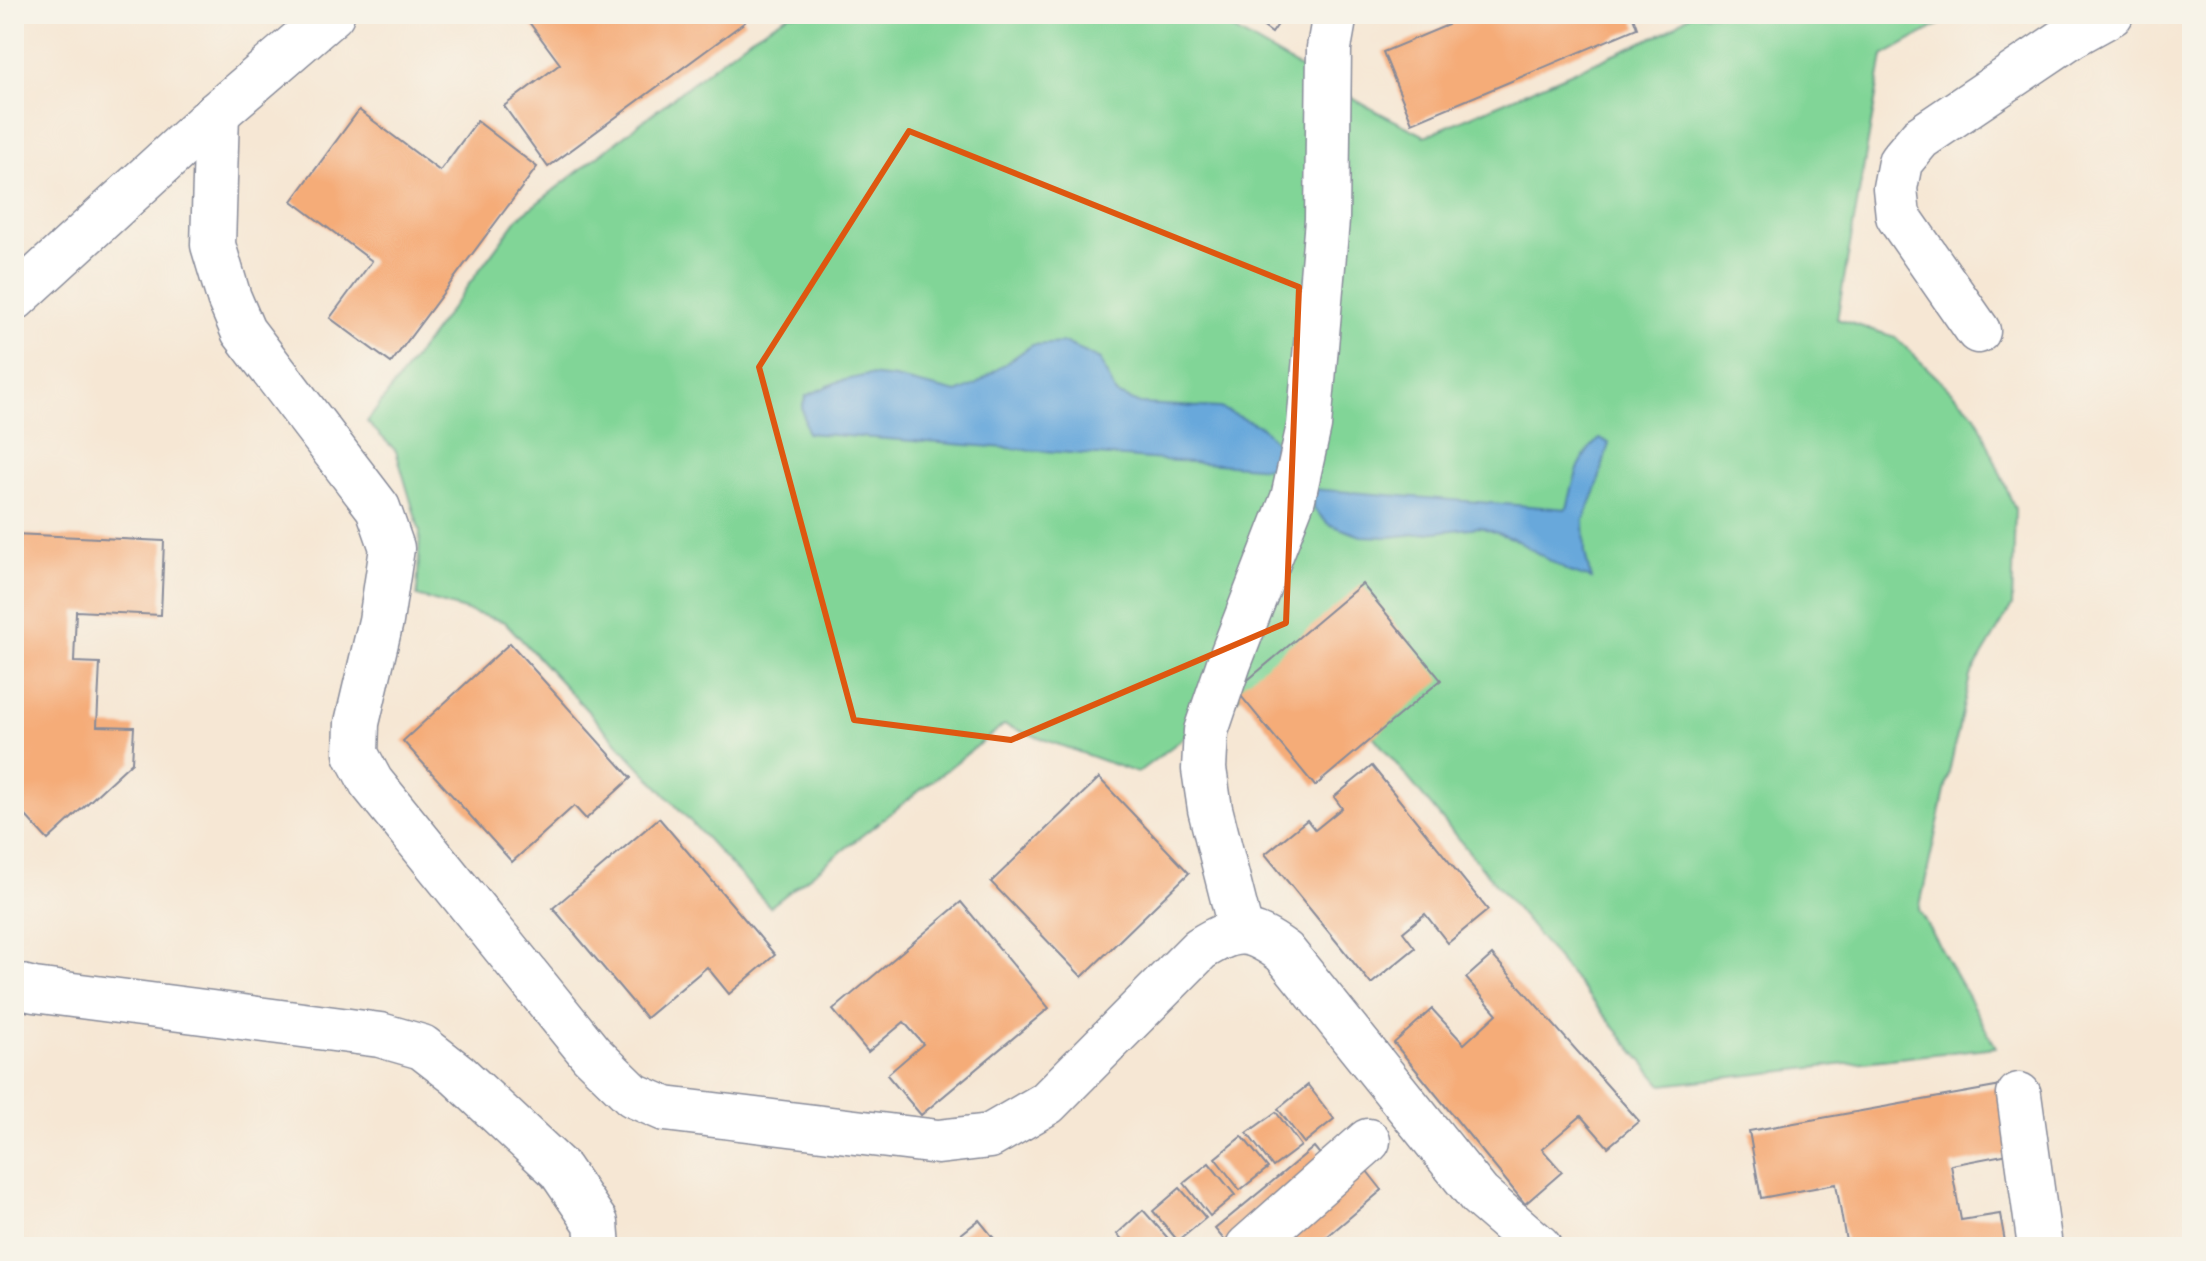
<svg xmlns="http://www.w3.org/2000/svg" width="2206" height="1261" font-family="Itim,sans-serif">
<rect width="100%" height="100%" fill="#f7f3e8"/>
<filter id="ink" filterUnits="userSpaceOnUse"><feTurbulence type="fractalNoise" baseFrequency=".0125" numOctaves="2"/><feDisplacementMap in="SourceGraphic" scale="16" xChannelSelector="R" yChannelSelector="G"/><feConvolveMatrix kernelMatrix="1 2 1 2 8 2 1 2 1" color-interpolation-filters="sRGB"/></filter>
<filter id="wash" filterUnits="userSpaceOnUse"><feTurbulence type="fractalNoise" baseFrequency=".006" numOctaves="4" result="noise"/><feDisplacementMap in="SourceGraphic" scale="32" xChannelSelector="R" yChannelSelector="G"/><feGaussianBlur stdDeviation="1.8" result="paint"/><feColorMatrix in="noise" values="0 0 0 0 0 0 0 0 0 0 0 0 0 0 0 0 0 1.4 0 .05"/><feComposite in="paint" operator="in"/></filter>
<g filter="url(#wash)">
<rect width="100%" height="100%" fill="#f6e7d4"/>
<path fill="#81d597" stroke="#4e827a" stroke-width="2" d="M790,14H1206L1370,108L1425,136L1667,31L1691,14H1958L1883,56L1837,319L1895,337L1976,415L2015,509L2012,606L1970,676L1919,910L1996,1047L1662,1085L1340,696L1265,677L1137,773L1004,725L770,907L505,622L417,596L420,532L396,451L367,422L518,218L751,37Z"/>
<g fill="#67a8db" stroke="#416c9c" stroke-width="2">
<path d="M1066,343L1100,360L1116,394L1140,404L1220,408L1262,427L1283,451V469L807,433L802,407L806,396L837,382L868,375L895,378L957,393L975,385L1032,345Z"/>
<path d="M1600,439L1609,443L1597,487L1584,520L1585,553L1591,579L1569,572L1512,538L1480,527L1389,537L1361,536L1328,524L1314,509L1312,489L1567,509C1573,485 1578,454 1600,439Z"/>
</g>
<g id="blocks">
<g fill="#f5ac78">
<path d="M523,14H739L745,22L548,167L504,106L560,64Z"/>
<path d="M1246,14H1285L1272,33Z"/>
<path d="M1444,14H1632L1637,28L1412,123L1383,52L1448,25Z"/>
<path d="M359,110L440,171L477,121L537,167L391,363L330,318L372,261L292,201Z"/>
<path d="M14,534L164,541L161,615L76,611L74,662L100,663L97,726L134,727L132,762L48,840L14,803Z"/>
<path d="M1362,584L1441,680L1315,786L1236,690Z"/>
<path d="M510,643L631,778L586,819L574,806L512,862L403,741Z"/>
<path d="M1372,766L1488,910L1448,943L1425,914L1403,932L1415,948L1371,984L1265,854L1307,820L1315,830L1342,808L1334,797Z"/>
<path d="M1099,778L1189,873L1082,977L991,882Z"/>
<path d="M659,818L775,955L729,994L707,967L646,1018L553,908Z"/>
<path d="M961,902L1049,1008L921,1115L887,1075L923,1044L904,1022L868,1052L833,1010Z"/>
<path d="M1492,955L1639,1121L1608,1147L1581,1116L1542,1149L1562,1172L1525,1204L1394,1043L1432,1009L1464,1044L1497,1014L1466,978Z"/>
<path d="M1308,1085L1334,1119L1304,1143L1278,1109Z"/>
<path d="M2007,1085L2019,1152L1951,1165L1961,1220L2000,1214L2006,1247H1847L1836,1184L1761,1198L1749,1131Z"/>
<path d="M1276,1112L1301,1146L1273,1167L1247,1133Z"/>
<path d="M1242,1136L1268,1168L1240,1190L1215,1158Z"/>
<path d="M1314,1147L1332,1169L1230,1247L1215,1229Z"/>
<path d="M1209,1163L1235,1195L1210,1216L1184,1183Z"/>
<path d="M1363,1166L1382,1190L1315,1247H1268Z"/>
<path d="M1180,1188L1206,1218L1178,1241L1153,1211Z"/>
<path d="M1143,1210L1174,1245L1171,1247H1129L1117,1234Z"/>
<path d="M979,1220L1001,1247H945Z"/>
</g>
</g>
</g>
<g filter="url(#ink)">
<use href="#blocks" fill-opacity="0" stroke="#888b99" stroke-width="2"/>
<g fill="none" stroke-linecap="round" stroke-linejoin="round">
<defs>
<g id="minor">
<path d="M217,113L213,245L229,298L243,331L378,508L392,548L381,621L357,723L356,754L371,782L591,1054L633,1095L665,1109L938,1142L990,1136L1047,1103L1200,949C1236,926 1250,927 1284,952L1479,1195L1539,1247"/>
<path d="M14,299L217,113L332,14"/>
<path d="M1978,331L1898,216L1895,188L1900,162L1920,138L2071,36L2111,14"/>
<path d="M1241,931L1210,809L1204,769L1206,731L1229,663L1293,498L1309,426L1327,220L1329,48L1335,14"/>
<path d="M14,985L34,990L380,1035L422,1047L458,1075L560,1170L596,1223L598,1247"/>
<path d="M2019,1095L2040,1247"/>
<path d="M1248,1247L1368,1141"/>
</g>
</defs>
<use href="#minor" stroke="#888b99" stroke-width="47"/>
<use href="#minor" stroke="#fff" stroke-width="44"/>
</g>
</g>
<path fill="none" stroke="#de5710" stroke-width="6" stroke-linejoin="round" d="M909,131L1299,287L1286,623L1011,740L854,720L759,367Z"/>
<rect width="2206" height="1261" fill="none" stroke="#f7f3e8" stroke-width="48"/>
</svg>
